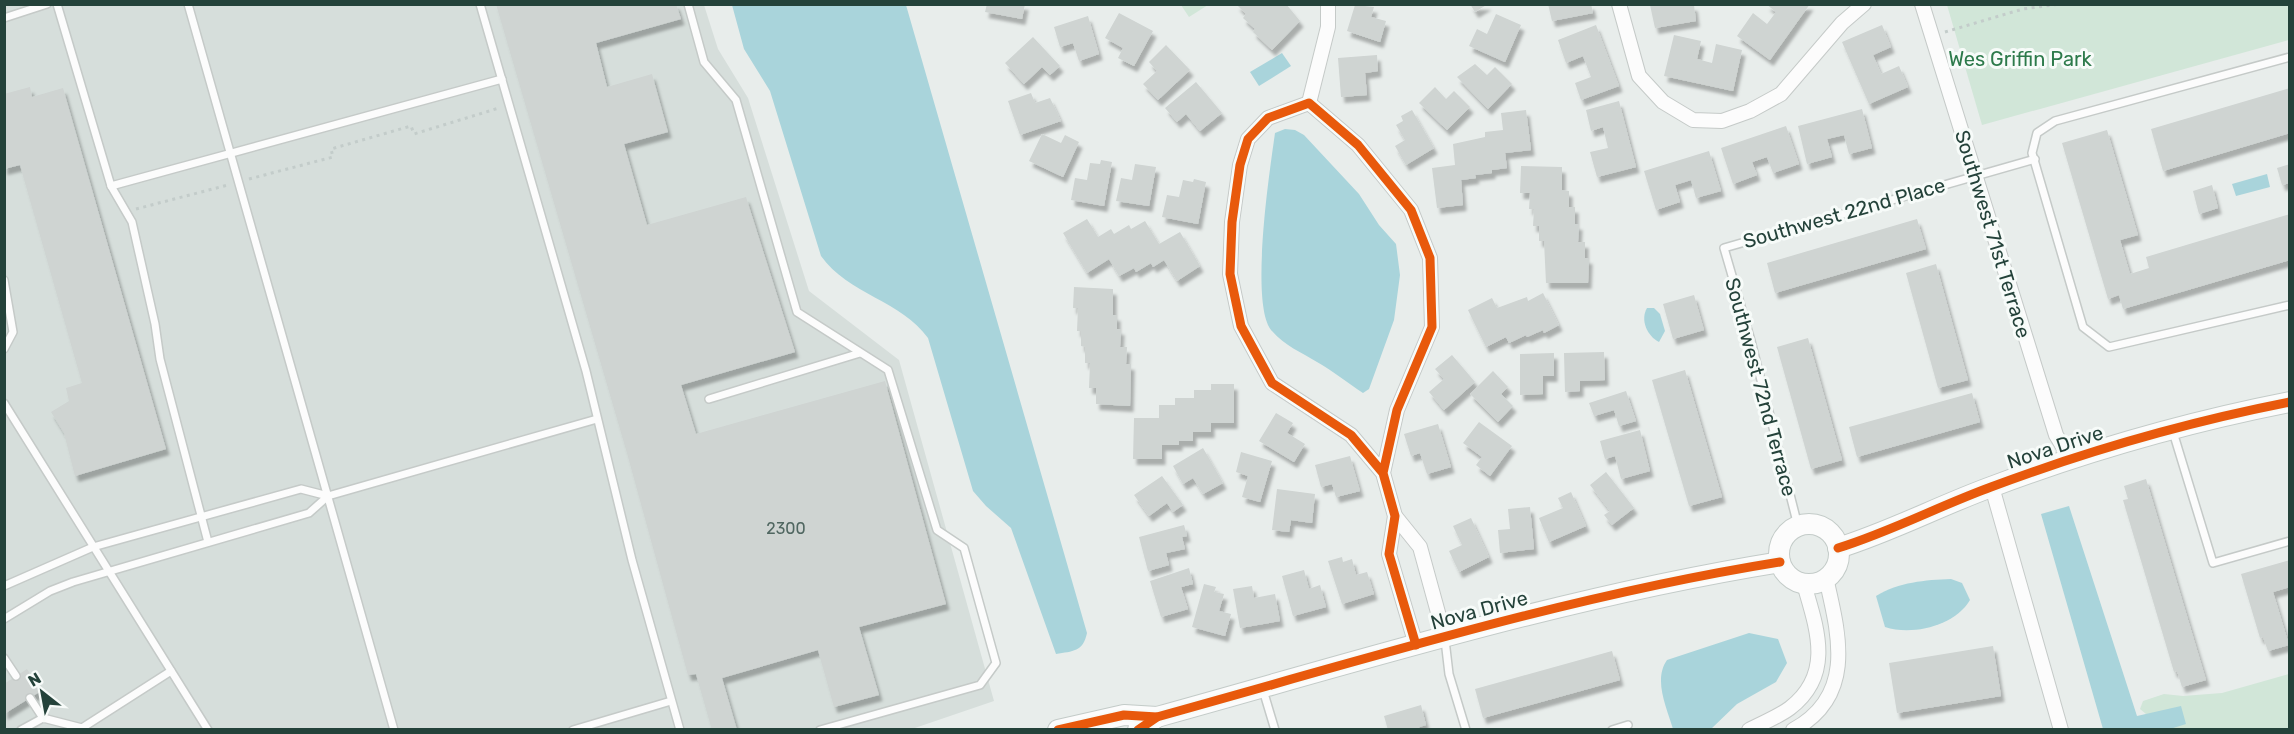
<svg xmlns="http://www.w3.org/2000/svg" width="2294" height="734" font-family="Rubik,sans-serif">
<defs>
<filter id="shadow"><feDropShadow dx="3.5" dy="6" stdDeviation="1.5" flood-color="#0004"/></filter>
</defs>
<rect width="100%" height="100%" fill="#e8edeb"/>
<path fill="#d6dedb" d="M4,5H704L718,49L748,98L809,291L899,360L994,701L909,730L5,729Z"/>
<g fill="#d1e6d8">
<path d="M1181,5H1208L1189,17Z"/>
<path d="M1947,5H2289V40L1982,125Z"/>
<path d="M2289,674V729L2140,730L2152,719L2140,709L2143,701L2164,694L2183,696L2222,693Z"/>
</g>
<g fill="#a9d4db">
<path d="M732,5H906L1087,633C1083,652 1073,651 1056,654L1011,528L986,506L973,491L928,338C902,301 848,294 821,256L770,91L744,49Z"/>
<path d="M1282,53L1291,66L1259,86L1250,72Z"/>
<path d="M1285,129L1295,130L1304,135L1359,194L1379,225L1396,244L1400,275L1394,320L1369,389L1363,393C1348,383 1333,371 1317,362C1301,352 1285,346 1272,331C1249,306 1270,169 1275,133Z"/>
<path d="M2267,174L2270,187L2236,196L2232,184Z"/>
<path d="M1647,308H1654L1660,314L1665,331L1659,342C1647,336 1640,320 1647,308Z"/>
<path d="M2069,506L2137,716L2181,706L2186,724L2170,729H2103L2041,514Z"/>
<path d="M1951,579L1962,583L1970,600C1955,626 1912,636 1885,627L1876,596C1899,582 1925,580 1951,579Z"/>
<path d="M1749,633L1778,639L1787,663L1776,682L1737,704L1711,729H1673C1667,708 1653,680 1667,660Z"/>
</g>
<g fill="#cfd4d2" filter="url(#shadow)">
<path d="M496,4H676L681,19L596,43L607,87L652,74L668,132L624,144L647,225L746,197L795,352L681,385L696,434L885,381L946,604L859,627L879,695L834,707L818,650L722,678L737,730H712L696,674L688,675L627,453Z"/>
<path d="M987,4H1025L1022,19L985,12Z"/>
<path d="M1236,4H1286L1300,21L1272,50L1253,32L1255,29L1243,18L1246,14Z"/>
<path d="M1470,4H1488L1475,12Z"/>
<path d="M1548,4H1591L1593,13L1552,21Z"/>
<path d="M1766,4H1810L1770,60L1737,36L1753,13L1767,24L1776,12Z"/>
<path d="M1355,5L1374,7L1371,17L1386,21L1380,42L1347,31Z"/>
<path d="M1650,5H1694L1696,21L1655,28Z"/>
<path d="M1119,13L1153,31L1134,66L1118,58L1123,48L1105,38Z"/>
<path d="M1496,14L1521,25L1505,62L1469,46L1477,29L1487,34Z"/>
<path d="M1088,16L1099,54L1079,61L1073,43L1060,47L1054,27Z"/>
<path d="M1596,25L1619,86L1581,100L1575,83L1591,77L1583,56L1566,63L1558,40Z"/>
<path d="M1882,25L1891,47L1873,55L1881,74L1899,66L1908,87L1869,104L1842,42Z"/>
<path d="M1674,35L1701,41L1697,59L1712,63L1716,44L1742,50L1733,91L1664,76Z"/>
<path d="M1033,37L1060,66L1050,75L1042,67L1024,84L1005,63Z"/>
<path d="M1166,45L1190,70L1158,100L1143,84L1157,71L1149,62Z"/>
<path d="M1377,55L1378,71L1365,73L1367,95L1341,97L1338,58Z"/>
<path d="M1475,64L1487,75L1495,67L1512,84L1488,109L1457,77Z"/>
<path d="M1196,82L1222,113L1200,131L1186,114L1177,122L1165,108Z"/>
<path d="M30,87L32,97L63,88L166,449L75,476L64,433L51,412L69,401L66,388L82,383L20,165L4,169V94Z"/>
<path d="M1435,87L1446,99L1454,91L1470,107L1447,130L1419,103Z"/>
<path d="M2290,88V133L2163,171L2151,129Z"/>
<path d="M1031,93L1035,103L1050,98L1061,121L1020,135L1008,101Z"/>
<path d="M1619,101L1636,167L1597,177L1590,152L1608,148L1603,127L1591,131L1586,110Z"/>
<path d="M1862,109L1872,148L1849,154L1844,135L1827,139L1832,157L1807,164L1798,126Z"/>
<path d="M1412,110L1434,148L1406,165L1395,146L1405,140L1396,125L1403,121L1401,116Z"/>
<path d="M1526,110L1531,150L1505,153L1507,168L1492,170V173L1475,175L1476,178L1461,180L1463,205L1437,208L1432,168L1455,165L1453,144L1485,137V132L1503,130L1501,113Z"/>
<path d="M1786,126L1799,164L1773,173L1767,157L1752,162L1757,175L1733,184L1721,148Z"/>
<path d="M2107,130L2138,235L2120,240L2130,274L2149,268L2146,257L2290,214V260L2123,309L2119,295L2108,299L2062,143Z"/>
<path d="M1042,134L1061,143L1065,135L1079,142L1063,177L1029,161Z"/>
<path d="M1709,151L1721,191L1696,198L1691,180L1675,185L1680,202L1656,210L1644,171Z"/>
<path d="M1101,160L1112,162L1104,206L1071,200L1075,178L1087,180L1090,163L1100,164Z"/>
<path d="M1135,164L1156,167L1149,206L1116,201L1121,178L1132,180Z"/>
<path d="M2290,164V183L2282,185L2277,168Z"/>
<path d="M1521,166L1562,167V190L1569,191V207H1575V224H1579L1578,242H1585V258H1589L1588,283H1546L1544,241H1539V226H1533L1534,209H1529L1530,193H1520Z"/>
<path d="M1194,179L1206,182L1198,224L1162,217L1167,195L1179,197L1183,180L1193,182Z"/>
<path d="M2212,185L2218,208L2199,214L2193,191Z"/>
<path d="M1087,219L1098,237L1111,229L1114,234L1129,225L1131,229L1145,221L1159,244L1180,232L1200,266L1177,281L1164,260L1153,267L1151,263L1136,272L1134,268L1119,276L1109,259L1087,273L1063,233Z"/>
<path d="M1917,219L1926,249L1775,293L1767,263Z"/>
<path d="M1936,264L1968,380L1938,388L1906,273Z"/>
<path d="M1074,287L1113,289V315H1117V329H1121L1120,347H1127L1126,364H1131L1130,406L1096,404V388H1089L1090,363H1085V347L1081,346V331H1077L1078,308H1073Z"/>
<path d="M1543,293L1559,325L1544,333L1543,330L1527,337L1526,335L1509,343L1506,337L1486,347L1468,310L1492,298L1497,308L1527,297L1528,301Z"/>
<path d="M1694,295L1704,330L1673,339L1663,304Z"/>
<path d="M1808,338L1842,460L1811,469L1777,347Z"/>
<path d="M1604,352L1605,380L1580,381V391L1565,392L1564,353Z"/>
<path d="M1554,353V376H1543V394L1520,395V354Z"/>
<path d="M1452,355L1475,382L1444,410L1429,392L1444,379L1435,369Z"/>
<path d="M1685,370L1722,497L1689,506L1652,380Z"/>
<path d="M1493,371L1508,387L1501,394L1513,406L1498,422L1470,394Z"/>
<path d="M1211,384H1234V423H1211V432H1193V441H1179V445H1162V459H1133L1134,418H1159V405H1175V398H1194V390H1211Z"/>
<path d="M1626,391L1636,421L1619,426L1614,410L1594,416L1589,403Z"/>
<path d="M1972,393L1980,422L1857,457L1849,427Z"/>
<path d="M1276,413L1293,423L1287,433L1305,444L1294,462L1259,441Z"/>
<path d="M1479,422L1512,446L1490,476L1476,465L1482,457L1463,443Z"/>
<path d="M1438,424L1451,467L1427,474L1420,453L1411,456L1404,434Z"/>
<path d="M1640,430L1650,471L1621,479L1615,456L1605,459L1600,441Z"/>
<path d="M1203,448L1223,483L1203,494L1193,478L1183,484L1173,466Z"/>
<path d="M1241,452L1272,461L1260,502L1242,497L1248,476L1236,472Z"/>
<path d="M1350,456L1360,491L1336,497L1332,484L1321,487L1315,465Z"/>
<path d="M1606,472L1634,508L1612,525L1604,515L1610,511L1590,485Z"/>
<path d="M1162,476L1183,505L1173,512L1167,503L1149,516L1134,495Z"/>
<path d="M2146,479L2206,680L2182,687L2177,671L2174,672L2123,500L2128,499L2124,486Z"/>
<path d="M1277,489L1315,494L1312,523L1291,520L1289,532L1272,530Z"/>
<path d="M1571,492L1586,526L1549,542L1539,518L1563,508L1558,498Z"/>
<path d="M1530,507L1534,549L1500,553L1498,530L1510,529L1508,509Z"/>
<path d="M1471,518L1489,557L1459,572L1449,551L1462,545L1453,526Z"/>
<path d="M1184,525L1187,536L1182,537L1185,549L1166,553L1169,565L1148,571L1139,537Z"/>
<path d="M1342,557L1343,562L1352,559L1356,575L1367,572L1374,594L1342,604L1328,561Z"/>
<path d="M2290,560V587L2273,592L2289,645L2268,651L2263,637L2260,638L2241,574Z"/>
<path d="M1189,568L1193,584L1181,587L1188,609L1161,617L1150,581Z"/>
<path d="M1304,570L1309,589L1320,585L1326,607L1293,616L1282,576Z"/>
<path d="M1204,584L1216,587L1214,592L1224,594L1219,611L1231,614L1225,636L1192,627Z"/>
<path d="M1252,586L1254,598L1275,594L1280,621L1240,628L1233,589Z"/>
<path d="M1993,646L2001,696L1897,713L1889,663Z"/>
<path d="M1612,651L1620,680L1483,718L1475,689Z"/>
<path d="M27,669L41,691L4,714V684Z"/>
<path d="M1421,705L1426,725L1419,727L1420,730H1388L1384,716Z"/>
</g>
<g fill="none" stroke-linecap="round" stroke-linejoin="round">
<defs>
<g id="lane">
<path d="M57,4L111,186L132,222L155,324L160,359L208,542"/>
<path d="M188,4L394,730"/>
<path d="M480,4L586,371L632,560L680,730"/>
<path d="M688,4L704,62L736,100L797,312L888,370L937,530L964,548L996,663L980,685L820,730"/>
<path d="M4,18L47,4"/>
<path d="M2290,57L2055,121L2037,133L2032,153L2083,327L2109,347L2290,305"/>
<path d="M111,186L502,79"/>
<path d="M4,280L13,332L4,349"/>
<path d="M709,399L860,353"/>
<path d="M4,403L208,730"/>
<path d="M2173,432L2213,563L2290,541"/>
<path d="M1798,526L1751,341L1724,248L2035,159"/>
<path d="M4,586L93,547L301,489L328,496"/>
<path d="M4,619L50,591L73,582L309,513L328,496L597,419"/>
<path d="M1445,640L1449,674L1466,730"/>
<path d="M4,658L16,676"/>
<path d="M1263,690L1275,730"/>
<path d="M30,698L43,718L82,728L171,671"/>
<path d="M21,730L43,718"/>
<path d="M573,730L671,701"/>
<path d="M1612,730L1628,725"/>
</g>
<g id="street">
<path d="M1619,4L1639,76L1663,102L1693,120L1722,121L1750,111L1781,94L1842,23L1864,4"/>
<path d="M1922,4L2056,435L2071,460"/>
<path d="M1309,103L1328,27V4"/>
<path d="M1383,473L1397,410L1432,327L1430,258L1411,210L1358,145L1309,103L1268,118L1248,139L1240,165L1232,222L1230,274L1241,326L1272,383L1351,435L1383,473L1395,516L1389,554L1416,645"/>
<path d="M1992,487L2061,730"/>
<path d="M1395,516L1420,547L1445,638"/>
<path d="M1749,730C1762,723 1778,717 1790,708C1834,674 1817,629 1804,584"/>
<path d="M1793,730C1856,696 1839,635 1826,578"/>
</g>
<g id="secondary">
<circle cx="1809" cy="554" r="30"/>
<path d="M1838,548C1890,532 1939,506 1991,487C2087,451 2188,422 2290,402"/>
<path d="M1058,730L1124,715L1157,717"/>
<path d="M1138,730L1157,717C1363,660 1568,596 1780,562"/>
</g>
</defs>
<use href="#lane" stroke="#c5cac8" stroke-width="10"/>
<use href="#street" stroke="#c5cac8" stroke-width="16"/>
<use href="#secondary" stroke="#c3cbc8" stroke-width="22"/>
<g stroke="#c3ccca" stroke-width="3" stroke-dasharray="3 4.5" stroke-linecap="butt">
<path d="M1945,32L2023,9L2060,4"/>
<path d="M249,179L333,157L331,149L411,126L414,134L499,108"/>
<path d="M136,209L228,185"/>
</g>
<use href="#lane" stroke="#fcfcfc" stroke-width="7"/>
<use href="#street" stroke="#fcfcfc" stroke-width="14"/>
<use href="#secondary" stroke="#fcfcfc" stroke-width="20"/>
<defs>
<g id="cycleway">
<path d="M1383,473L1397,410L1432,327L1430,258L1411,210L1358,145L1309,103L1268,118L1248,139L1240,165L1232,222L1230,274L1241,326L1272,383L1351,435L1383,473L1395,516L1389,554L1416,645"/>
<path d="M1838,548C1890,532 1939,506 1991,487C2087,451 2188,422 2290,402"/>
<path d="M1058,730L1124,715L1157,717"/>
<path d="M1138,730L1157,717C1363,660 1568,596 1780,562"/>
</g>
</defs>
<use href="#cycleway" stroke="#f7fbf9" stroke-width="13"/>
<use href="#cycleway" stroke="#e8590c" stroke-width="9"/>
</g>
<g text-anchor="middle" stroke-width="6" stroke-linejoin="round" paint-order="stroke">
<g font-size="16" fill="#506761">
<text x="786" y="534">2300</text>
</g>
<g font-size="20" fill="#2d7a4b" stroke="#f7fbf9">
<text x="2020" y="66">Wes Griffin Park</text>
</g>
<g font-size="20" fill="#24423a" stroke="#f7fbf9">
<text transform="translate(1844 213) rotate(-16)" y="7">Southwest 22nd Place</text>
<text transform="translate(1993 234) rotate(73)" y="7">Southwest 71st Terrace</text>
<text transform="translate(1761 387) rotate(75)" y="7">Southwest 72nd Terrace</text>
<text transform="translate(2055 447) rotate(-18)" y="7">Nova Drive</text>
<text transform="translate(1479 610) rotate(-15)" y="7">Nova Drive</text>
</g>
</g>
<rect width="2294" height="734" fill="none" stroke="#24423a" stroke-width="12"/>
<g transform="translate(42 692) rotate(329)" stroke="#f7fbf9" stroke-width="4.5" paint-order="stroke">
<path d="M0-4.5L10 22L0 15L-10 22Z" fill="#24423a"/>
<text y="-9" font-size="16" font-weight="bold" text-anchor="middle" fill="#24423a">N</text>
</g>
</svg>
